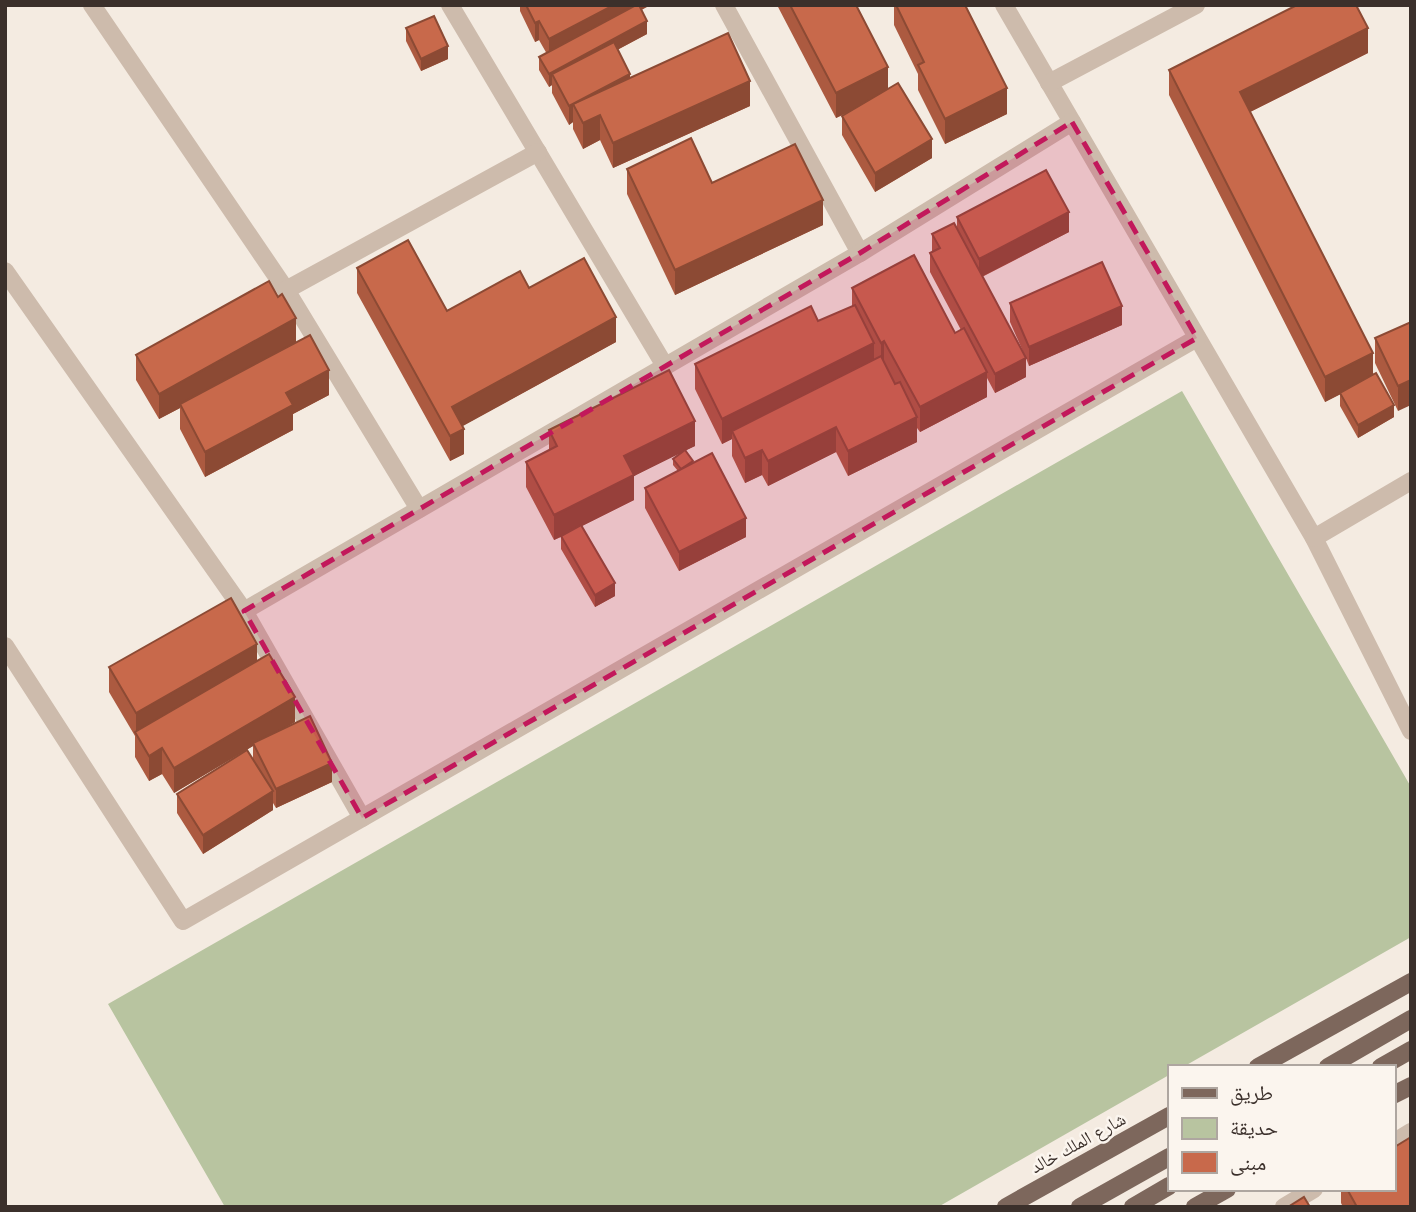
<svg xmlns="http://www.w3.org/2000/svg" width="1416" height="1212" font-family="Quicksand,'Noto Naskh Arabic',sans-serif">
<rect width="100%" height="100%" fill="#f4ebe1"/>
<path fill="#b8c4a0" d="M1182,391L1411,787V937L1183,1067H1169V1075L938,1207H225L108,1004Z"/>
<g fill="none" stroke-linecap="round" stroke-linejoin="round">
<g stroke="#cdbbac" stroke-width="18">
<path d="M92,5L286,290L419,509"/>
<path d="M450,5L665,366"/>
<path d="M724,5L860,253"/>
<path d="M1004,5L1314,538L1411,731"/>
<path d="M1049,83L1196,5"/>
<path d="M5,271L244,611L362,818"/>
<path d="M286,290L538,152"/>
<path d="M1314,538L1411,481"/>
<path d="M244,611L860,253L1072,122"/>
<path d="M5,646L183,921L1197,338"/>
<path d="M1393,1143L1411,1132"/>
<path d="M1284,1207L1314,1189"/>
</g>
<g stroke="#7d675c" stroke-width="18">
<path d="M1258,1067L1411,982"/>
<path d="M1328,1067L1411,1019"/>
<path d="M1381,1067L1411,1050"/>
<path d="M1393,1095L1411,1086"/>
<path d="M1006,1207L1169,1116"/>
<path d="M1080,1207L1169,1157"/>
<path d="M1133,1207L1169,1186"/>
<path d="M1195,1207L1227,1189"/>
</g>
</g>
<g fill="#ac5a40">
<path d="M520,5H649L641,10L647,34L617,50L630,78L750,106L613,168L600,140L583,149L573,129V122L569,125L552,93V85L549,87L539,70V57L547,54L539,40L535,42L520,11Z"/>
<path d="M777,5H856L888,89L932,158L875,192L842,135V116L849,112L836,118Z"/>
<path d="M894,5H965L1007,114L945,144L918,90V74L894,25Z"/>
<path d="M406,28L448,59L421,71L406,41Z"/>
<path d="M1368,53L1250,112L1394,417L1358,438L1340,406V394L1325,402L1169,95V70Z"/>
<path d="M627,169L712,183L823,225L675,295L627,194Z"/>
<path d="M957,217L1069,232L982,277L1025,356L1010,322V303L1122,325L1029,366L1026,358V377L995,393L987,378V397L920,432L917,428V442L848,476L836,452L768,486L762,475L745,483L732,456V439L722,444L695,389V364L818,321L852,307V288L955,333L961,330L930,272V253L932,252V234L957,229Z"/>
<path d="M357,268L447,311L529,288L616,342L462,426L464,454L450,461L357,293Z"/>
<path d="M1411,322L1398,411L1375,363V338Z"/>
<path d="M296,343L329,395L293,414V430L205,477L180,429V408L159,419L136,380V355Z"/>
<path d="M549,430L695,446L686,450L693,463L746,537L679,571L645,508V488L678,471L673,465V459L683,451L634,476V500L582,526L615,596L595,607L561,549V537L554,540L526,487V462L549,451Z"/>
<path d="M257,660L295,722L284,728L332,782L276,808L273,803V810L203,854L177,813V794L253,760V746L174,793L162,774L149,781L135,757V736L109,692V667Z"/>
<path d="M1341,1189H1393L1411,1207H1343L1341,1203Z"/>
</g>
<g fill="#8c4a34">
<path d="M614,5L649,6L549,58V39Z"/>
<path d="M539,21V40L535,42V23Z"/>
<path d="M647,21V34L557,82L552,74V85L549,87V74Z"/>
<path d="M1368,28V53L1240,117V92Z"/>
<path d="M448,46V59L421,71V59Z"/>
<path d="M888,67V92L836,118V93Z"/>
<path d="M630,74V93L573,104V122L569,125V106Z"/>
<path d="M750,81V106L613,168V143Z"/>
<path d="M1007,88V114L945,144V119Z"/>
<path d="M600,115V140L583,149V123Z"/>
<path d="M932,139V158L875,192V173Z"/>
<path d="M823,200V225L675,295V270Z"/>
<path d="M1069,212V232L979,278V259Z"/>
<path d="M1122,306V325L1029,366V347Z"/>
<path d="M616,317V342L452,432V407Z"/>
<path d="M296,318V343L180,404V408L159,419V394Z"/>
<path d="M884,341V366L881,368V343Z"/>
<path d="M874,343V368L732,431V439L722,444V419Z"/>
<path d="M1373,353V378L1325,402V377Z"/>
<path d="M1026,358V377L995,393V374Z"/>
<path d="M329,370V395L293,414V430L205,477V452L286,393Z"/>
<path d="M987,372V397L920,432V407Z"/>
<path d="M1411,380V405L1398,411V386Z"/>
<path d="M1394,405V417L1358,438V425Z"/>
<path d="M917,417V442L848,476V451Z"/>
<path d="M695,421V446L634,476V500L554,540V515L624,456Z"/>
<path d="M836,427V452L768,486V461Z"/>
<path d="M464,429V454L450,461V436Z"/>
<path d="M762,450V475L745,483V458Z"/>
<path d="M746,518V537L679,571V552Z"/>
<path d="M615,583V596L595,607V595Z"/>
<path d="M257,644V669L136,734V713Z"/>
<path d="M295,697V722L255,745L253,743V746L174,793V768Z"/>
<path d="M162,748V774L149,781V756Z"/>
<path d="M332,763V782L276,808V789Z"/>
<path d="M273,791V810L203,854V835Z"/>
</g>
<g fill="#c8694b" stroke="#8c4a34" stroke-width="2">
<path d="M526,5H614L549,39L539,21L535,23Z"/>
<path d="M636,5H639L647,21L549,74L539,57Z"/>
<path d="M790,5H856L888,67L836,93Z"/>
<path d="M896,5H965L1007,88L945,119L918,65L924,62Z"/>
<path d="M1297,5H1356L1368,28L1240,92L1373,353L1325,377L1169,70Z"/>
<path d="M434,16L448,46L421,59L406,28Z"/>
<path d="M728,33L750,81L613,143L600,115L583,123L573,104Z"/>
<path d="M614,42L630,74L569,106L552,74Z"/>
<path d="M898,83L932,139L875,173L842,116Z"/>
<path d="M691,138L712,183L795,144L823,200L675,270L627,169Z"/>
<path d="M1046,170L1069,212L979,259L957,217Z"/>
<path d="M954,223L1026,358L995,374L930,253L940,248L932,234Z"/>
<path d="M408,240L447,311L520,271L529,288L584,258L616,317L452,407L464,429L450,436L357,268Z"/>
<path d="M914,255L955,333L964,328L987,372L920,407L884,341L881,343L852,288Z"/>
<path d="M1102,262L1122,306L1029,347L1010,303Z"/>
<path d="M269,281L278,297L282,294L296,318L159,394L136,355Z"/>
<path d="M855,305L874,343L722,419L695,364L811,306L818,321Z"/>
<path d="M1411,322V380L1398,386L1375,338Z"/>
<path d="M310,335L329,370L286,393L293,405L205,452L180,404Z"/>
<path d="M881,356L895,384L900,382L917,417L848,451L836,427L768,461L762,450L745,458L732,431Z"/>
<path d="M669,370L695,421L624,456L634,475L554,515L526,462L557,446L549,430Z"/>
<path d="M1376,373L1394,405L1358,425L1340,393Z"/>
<path d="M685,450L693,461L681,469L673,459Z"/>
<path d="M712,453L746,518L679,552L645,488Z"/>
<path d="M581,525L615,583L595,595L561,536Z"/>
<path d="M231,598L257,644L136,713L109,667Z"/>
<path d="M269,654L295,697L174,768L162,748L149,756L135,732Z"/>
<path d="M310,716L332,763L276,789L253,743Z"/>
<path d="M247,750L273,791L203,835L177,794Z"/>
<path d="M1411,1137V1207H1357L1347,1189H1393V1148Z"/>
<path d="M1304,1197L1310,1207H1288Z"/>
</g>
<path fill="#c2185b" fill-opacity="0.2" stroke="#c2185b" stroke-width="5" stroke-dasharray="14 9" stroke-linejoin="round" d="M1072,122L1197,338L362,818L244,611L860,253Z"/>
<g text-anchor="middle" stroke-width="5" stroke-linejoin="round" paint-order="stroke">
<g font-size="18" fill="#3b302b" stroke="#fbf5ee">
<text transform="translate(1078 1143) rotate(-29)" y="6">شارع الملك خالد</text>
</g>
</g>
<rect width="1416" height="1212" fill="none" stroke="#3b302b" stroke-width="14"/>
<rect x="1168" y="1065" width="228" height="126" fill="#fbf5ee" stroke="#aea6a0" stroke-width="2"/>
<rect x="1182" y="1088" width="35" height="10" fill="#7d675c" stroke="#aea6a0" stroke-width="2"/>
<text x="1230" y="1100" font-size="21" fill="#3b302b">طريق</text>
<rect x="1182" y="1118" width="35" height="21" fill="#b8c4a0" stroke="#aea6a0" stroke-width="2"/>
<text x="1230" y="1135" font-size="21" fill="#3b302b">حديقة</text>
<rect x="1182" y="1152" width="35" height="21" fill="#c8694b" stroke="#aea6a0" stroke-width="2"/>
<text x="1230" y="1170" font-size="21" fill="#3b302b">مبنى</text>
</svg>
